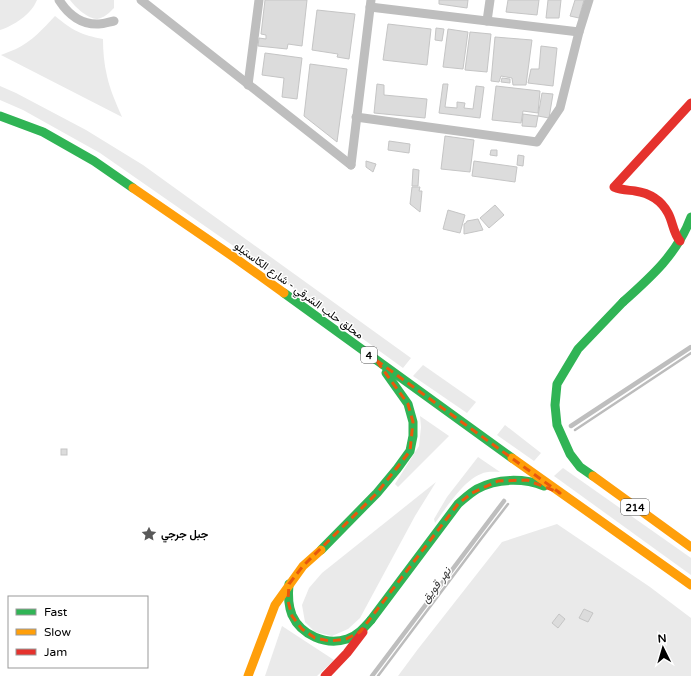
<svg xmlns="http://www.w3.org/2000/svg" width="691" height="676" font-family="'Varela Round',Vazirmatn,sans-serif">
<rect width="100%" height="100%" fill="#fff"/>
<g fill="#eaeaea">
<path d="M0,0H37C35,4 33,8 30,11C23,19 10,27 0,30Z"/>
<path d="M70,0H114V8C109,13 104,18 97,19C88,19 75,7 70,0Z"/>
<path d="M55,16C72,30 81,35 103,39C103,51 104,64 107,76C110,90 116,103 122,117L1,55C6,53 11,51 16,49C31,42 44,28 55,16Z"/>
<path d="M0,86L16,93L86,130L143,165L411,358L403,368L268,270L100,153L23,110L0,100Z"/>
<path d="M423,365L476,402L467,413L413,376Z"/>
<path d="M420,416L449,436L398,487L395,484L419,446L421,427Z"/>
<path d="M505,425L541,453L534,461L497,435Z"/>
<path d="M478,457L500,472C494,472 487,471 481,474C464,480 446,508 435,523L434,519L447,497Z"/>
<path d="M563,468L691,558V575L554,476Z"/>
<path d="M436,482L415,516L360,618L348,629L332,636L315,632L305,622L302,605L309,588L322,573Z"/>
<path d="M557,524L650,587L691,618V676H398L418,649L502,542Z"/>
<path d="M282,626L334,660L317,676H265Z"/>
</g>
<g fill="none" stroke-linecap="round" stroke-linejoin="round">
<g stroke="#bcbcbc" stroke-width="2.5">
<path d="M575,430L691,353"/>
<path d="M378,676L481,539L508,504"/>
</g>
</g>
<g fill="#dcdcdc" stroke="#c5c5c5">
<path d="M265,0H307L302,46L288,44L287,49L258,46L259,38L266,39V35L261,34Z"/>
<path d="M439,0H468L467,8L439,4Z"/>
<path d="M508,0H539L537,15L506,12Z"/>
<path d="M548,0H561L559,18H546Z"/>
<path d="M575,0H584L579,18L570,16Z"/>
<path d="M317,10L355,14L349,59L337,57L338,54L312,50Z"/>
<path d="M388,24L431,29L427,65L383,60Z"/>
<path d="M436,28L444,29L442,41L435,40Z"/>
<path d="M448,29L468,32L463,69L443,67Z"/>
<path d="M470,32L491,34L487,72L465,70Z"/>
<path d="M495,37L532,40L526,85H513L512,78L501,76L499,82L491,81Z"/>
<path d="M541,46L557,48L553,86L528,83L531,69H539Z"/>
<path d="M265,53L302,58L297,99L282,97L284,78L262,75Z"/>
<path d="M310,64L347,69L337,142L304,116Z"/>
<path d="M502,78L510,79V83L501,82Z"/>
<path d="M377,84L384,85V95L427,99L425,118L374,113Z"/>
<path d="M443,84H448L445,107L457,108V102L465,103L464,108L473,109L476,86L484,87L480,118L439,113Z"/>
<path d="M496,86L540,91L538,113L523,111L521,123L492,120Z"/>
<path d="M542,93L553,94L549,118L538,116Z"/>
<path d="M523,114L538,116L536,127L522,126Z"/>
<path d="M445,136L474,140L470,172L441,169Z"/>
<path d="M389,141L410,144L409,153L388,150Z"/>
<path d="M491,150H497V156L490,155Z"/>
<path d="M518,155L524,156L523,166L517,165Z"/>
<path d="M366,161L376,164L373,172L366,167Z"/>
<path d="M474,161L517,167L515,182L472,176Z"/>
<path d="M413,169L419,170L418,186H412Z"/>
<path d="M412,187H420L419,191H422L420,212L410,204Z"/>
<path d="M495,205L504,215L489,228L480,218Z"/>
<path d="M448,210L465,215L460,233L443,229Z"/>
<path d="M478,219L483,230L464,234V224L466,223L467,221Z"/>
<rect x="61" y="449" width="6" height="6"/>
<path d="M584,609L593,613L588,622L579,618Z"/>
<path d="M559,614L565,619L558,628L552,623Z"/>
</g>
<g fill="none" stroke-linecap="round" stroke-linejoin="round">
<g stroke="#bebebe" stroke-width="4.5">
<path d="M571,426L691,347"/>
<path d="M372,676L504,501"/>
</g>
<g stroke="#bebebe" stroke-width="9">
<path d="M59,0C68,14 81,25 99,24C104,24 109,22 114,21"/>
<path d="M141,0L351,165"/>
<path d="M370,7L579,32"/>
<path d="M487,21L490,0"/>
<path d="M248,85L259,0"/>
<path d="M356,117L537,142L560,108L579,32L589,0"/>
<path d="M351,165L371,0"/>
</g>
<g stroke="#30b455" stroke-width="9">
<path d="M0,116L43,132L94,161L133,188"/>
<path d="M284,293L512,458"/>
<path d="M623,302C651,277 678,253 691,217"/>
<path d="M593,476L580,467L570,454L557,425L555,405L557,384L578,349L623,302"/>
<path d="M321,550L377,493L397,469L410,451L413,436V422L408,404L386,373"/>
<path d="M289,584C288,594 288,605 292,615C301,635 326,646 347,639C357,636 364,628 371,620"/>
<path d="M371,620L458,504C464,499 470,493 477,489C497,478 524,478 544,486"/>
</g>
<g stroke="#ff9f0a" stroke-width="9">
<path d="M133,188L235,258L284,293"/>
<path d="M512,458L691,585"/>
<path d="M593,476L691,547"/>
<path d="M248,676L275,605L303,566L321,550"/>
</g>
<g stroke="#e5322d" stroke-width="9">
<path d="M680,241C673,233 673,222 668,213C661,200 649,193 635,191C628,190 621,190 614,187L691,103"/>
<path d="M325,676L347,653L363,632"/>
</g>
</g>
<path fill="none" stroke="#e8590c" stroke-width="3" stroke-dasharray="8 5" stroke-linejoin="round" d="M376,360L560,493L527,480L498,481L472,493L458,504L360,632L346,639L330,641L315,638L302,629L292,616L288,601L289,584L303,566L377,493L410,451L413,422L408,404Z"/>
<defs>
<symbol id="sight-bare" viewBox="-9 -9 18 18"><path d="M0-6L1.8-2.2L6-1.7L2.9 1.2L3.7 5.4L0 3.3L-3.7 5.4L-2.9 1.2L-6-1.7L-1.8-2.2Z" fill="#595959" stroke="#fff" stroke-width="2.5" paint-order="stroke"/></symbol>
</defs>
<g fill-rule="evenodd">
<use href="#sight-bare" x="138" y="523" width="22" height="22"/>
</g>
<g text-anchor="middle" stroke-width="3" stroke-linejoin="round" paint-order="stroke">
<g fill="#fff" stroke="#4c4c4c" stroke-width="1">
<rect x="361" y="347" width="16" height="16" rx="3"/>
<rect x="621" y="499" width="28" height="16" rx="3"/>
</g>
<g font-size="10" font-weight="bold" fill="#000">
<text x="369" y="359">4</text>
<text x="635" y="511">214</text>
</g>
<g font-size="11" fill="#000" stroke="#fff">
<text transform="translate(299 290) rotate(36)" y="4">محلق حلب الشرقي - شارع الكاستيلو</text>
</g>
<g font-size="11" font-weight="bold" fill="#000" stroke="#fff" text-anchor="start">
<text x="161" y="538">جبل جرجي</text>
</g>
<g font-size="12" font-style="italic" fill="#404040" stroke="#fff">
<text transform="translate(436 585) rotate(-53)" y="4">نهر قويق</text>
</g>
</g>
<rect x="8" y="596" width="140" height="72" fill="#ffffff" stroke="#999999"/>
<rect x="16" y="609" width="20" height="6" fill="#30b455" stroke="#999999"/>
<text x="44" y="616" font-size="12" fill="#000000">Fast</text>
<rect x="16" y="629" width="20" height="6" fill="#ff9f0a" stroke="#999999"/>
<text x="44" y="636" font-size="12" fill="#000000">Slow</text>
<rect x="16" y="649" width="20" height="6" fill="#e5322d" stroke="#999999"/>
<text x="44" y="656" font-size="12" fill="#000000">Jam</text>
<g transform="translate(663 648) rotate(355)" stroke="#ffffff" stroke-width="3" paint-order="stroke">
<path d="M0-3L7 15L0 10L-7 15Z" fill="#000000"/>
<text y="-6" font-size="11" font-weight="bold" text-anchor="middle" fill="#000000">N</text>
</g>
</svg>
